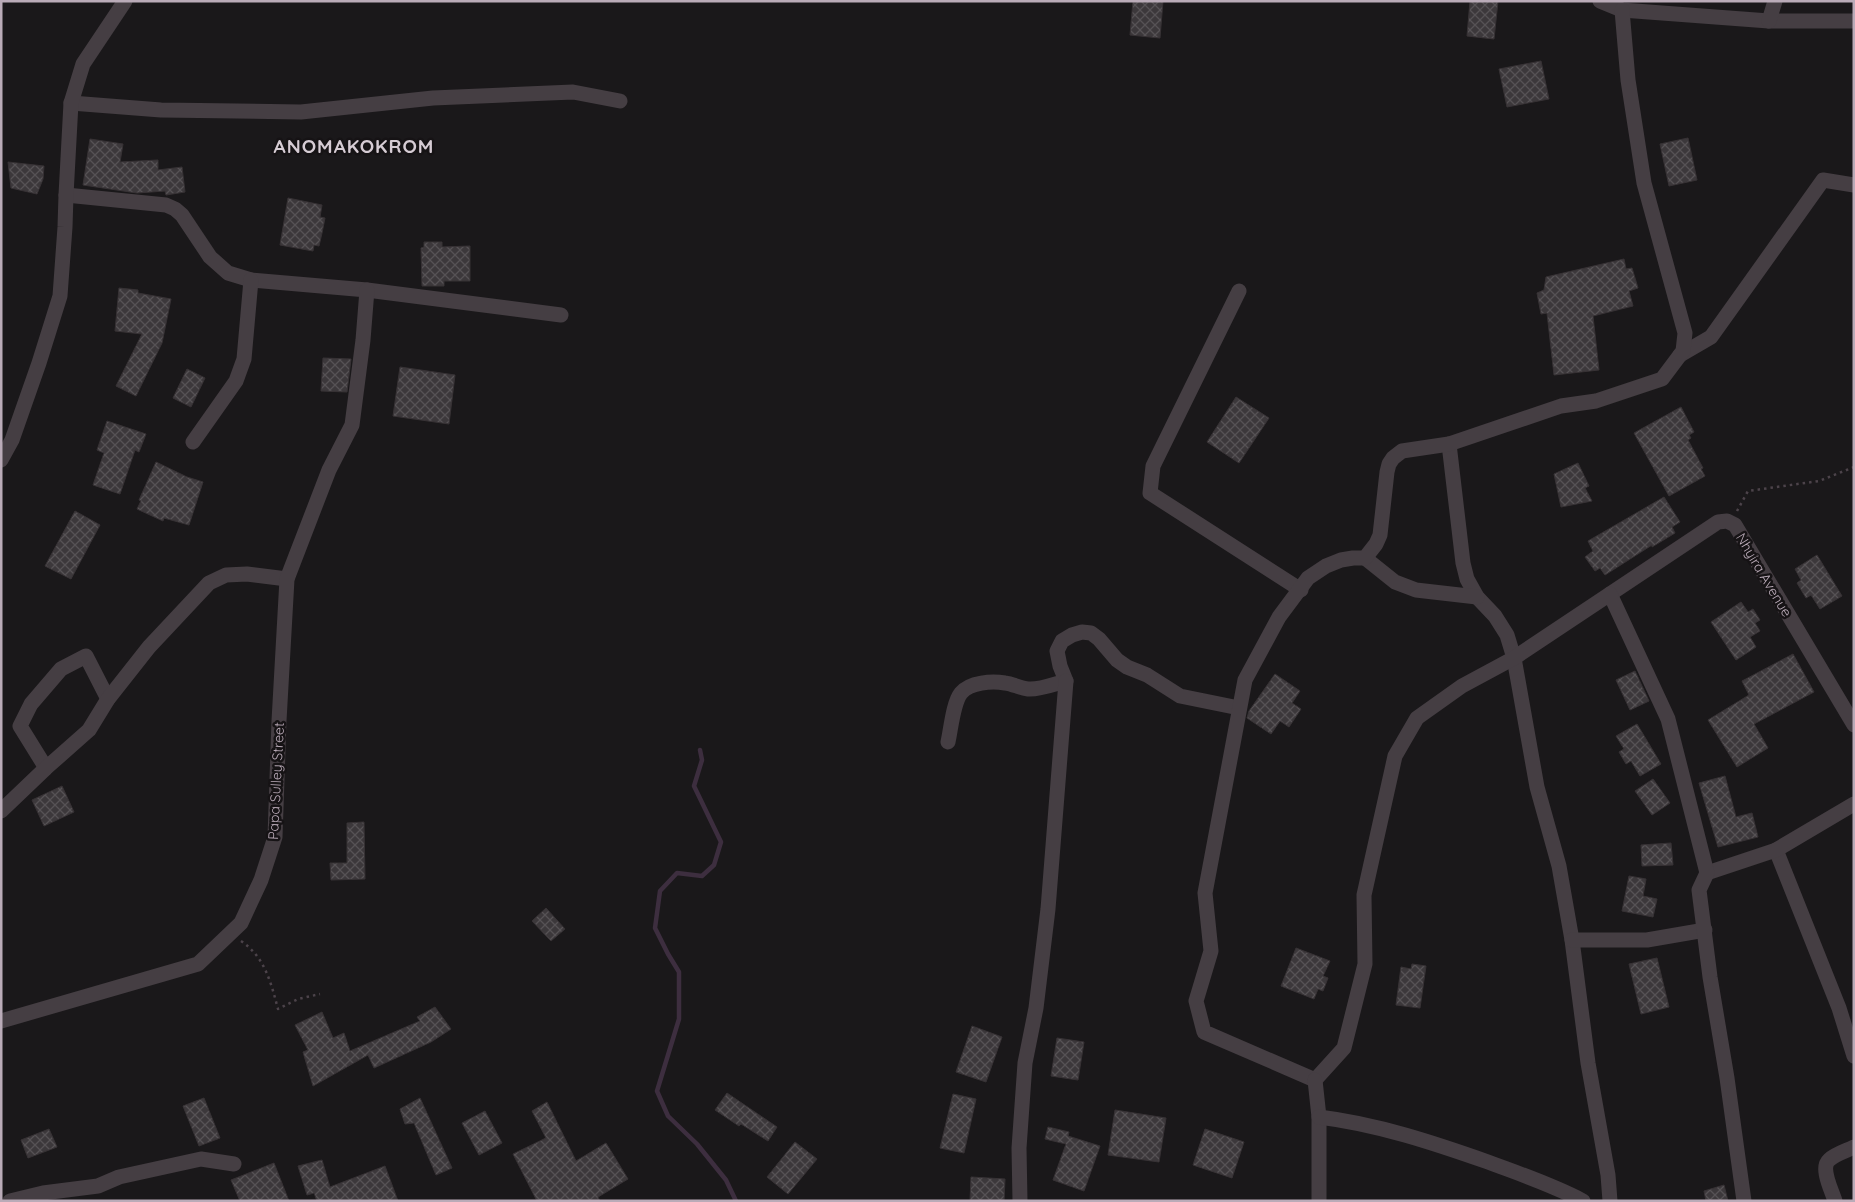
<svg xmlns="http://www.w3.org/2000/svg" width="1855" height="1202" font-family="Quicksand,sans-serif">
<defs>
<pattern id="building-cross-hatch" width="8" height="8" patternUnits="userSpaceOnUse" patternTransform="scale(1.25)"><rect width="8" height="8" fill="#3c383b"/><path d="M0 0l8 8M0 8l8-8" fill="none" stroke="#565255"/></pattern>
</defs>
<rect width="100%" height="100%" fill="#1a181a"/>
<g fill="none" stroke-linecap="round" stroke-linejoin="round">
<path stroke="#3d2e3f" stroke-width="4.5" d="M700,750L702,760L694,786L721,842L714,865L702,876L677,873L660,891L655,928L668,954L679,972V1019L657,1091L668,1116L697,1144L726,1180L736,1201"/>
</g>
<g fill="url(#building-cross-hatch)" stroke="#373235">
<path d="M1133,1H1163L1160,38L1130,35Z"/>
<path d="M1470,1H1498L1494,39L1467,36Z"/>
<path d="M1541,61L1549,99L1507,107L1499,69Z"/>
<path d="M1688,138L1697,180L1669,186L1660,144Z"/>
<path d="M90,139L123,144L120,162L158,160V170L182,167L185,192L166,195L165,191L137,193L83,185Z"/>
<path d="M8,162L44,166L43,179L37,194L11,188Z"/>
<path d="M288,198L322,205L320,217L325,218L322,233L319,246L314,245L313,251L280,245Z"/>
<path d="M424,242H442V247L470,246V281H444V286H422L421,248L424,247Z"/>
<path d="M1624,259L1626,269L1632,268L1638,288L1629,291L1633,306L1593,316L1599,370L1554,375L1547,313L1541,314L1537,293L1544,290L1546,277Z"/>
<path d="M119,288L138,290V293L171,299L162,343L136,396L116,386L142,334L115,331Z"/>
<path d="M323,358L351,359L347,392L321,391Z"/>
<path d="M400,367L455,375L449,424L393,416Z"/>
<path d="M187,369L205,378L191,407L173,398Z"/>
<path d="M1236,397L1269,418L1239,463L1207,442Z"/>
<path d="M1681,407L1694,432L1689,435L1691,438L1688,440L1703,468L1701,469L1705,476L1669,496L1634,433Z"/>
<path d="M107,421L146,434L139,452L135,450L120,494L93,485L104,453L97,450Z"/>
<path d="M156,462L187,477L203,482L189,525L164,518L163,521L137,509L141,501L139,500Z"/>
<path d="M1578,463L1589,486L1585,488L1592,501L1561,507L1554,474Z"/>
<path d="M1664,497L1680,522L1672,527L1675,533L1652,547V545L1605,575L1600,568L1595,571L1585,557L1593,551L1588,541Z"/>
<path d="M75,511L100,525L71,579L45,566Z"/>
<path d="M1817,555L1842,596L1820,609L1811,595L1806,598L1797,583L1801,580L1795,569Z"/>
<path d="M1741,602L1748,612L1753,609L1760,620L1755,623L1760,631L1750,637L1756,647L1736,660L1711,622Z"/>
<path d="M1793,654L1814,692L1754,724L1768,748L1737,767L1708,720L1749,695L1742,681Z"/>
<path d="M1635,671L1649,701L1630,710L1616,680Z"/>
<path d="M1275,674L1300,691L1292,703L1301,709L1289,727L1280,721L1271,734L1247,718L1249,711Z"/>
<path d="M1637,724L1661,764L1640,776L1631,761L1626,764L1619,752L1624,749L1616,736Z"/>
<path d="M1725,776L1736,817L1752,813L1758,837L1718,847L1699,783Z"/>
<path d="M1653,779L1670,803L1652,815L1635,791Z"/>
<path d="M62,786L74,812L44,826L32,800Z"/>
<path d="M364,822L365,879L331,880L330,863H347V823Z"/>
<path d="M1671,843L1673,865L1642,866L1641,845Z"/>
<path d="M1629,876L1646,879L1643,896L1657,899L1653,917L1622,911Z"/>
<path d="M546,908L565,929L551,941L532,921Z"/>
<path d="M1296,948L1330,961L1323,976L1328,978L1323,991L1318,989L1314,999L1281,986Z"/>
<path d="M1657,958L1669,1007L1641,1014L1629,964Z"/>
<path d="M1412,964L1426,966L1420,1008L1396,1005L1401,967L1411,969Z"/>
<path d="M435,1007L451,1029L431,1042L374,1068L368,1055L313,1086L303,1052L308,1050L295,1025L322,1012L333,1038L344,1033L350,1051L420,1021L417,1017Z"/>
<path d="M972,1026L1002,1037L986,1082L956,1072Z"/>
<path d="M1057,1038L1084,1042L1078,1080L1051,1076Z"/>
<path d="M727,1093L777,1127L768,1141L741,1124L739,1126L715,1110Z"/>
<path d="M953,1094L976,1099L964,1153L940,1148Z"/>
<path d="M204,1098L220,1138L199,1146L183,1106Z"/>
<path d="M420,1098L452,1168L436,1175L414,1123L405,1124L400,1109Z"/>
<path d="M547,1102L576,1161L606,1143L628,1179L598,1197L600,1201H537L513,1154L546,1138L532,1111Z"/>
<path d="M1115,1110L1166,1118L1159,1162L1108,1155Z"/>
<path d="M485,1111L502,1143L479,1155L462,1123Z"/>
<path d="M1048,1127L1069,1132L1068,1136L1100,1146L1084,1191L1053,1180L1066,1144L1045,1139Z"/>
<path d="M49,1129L57,1147L28,1158L21,1140Z"/>
<path d="M1205,1129L1244,1142L1232,1178L1193,1165Z"/>
<path d="M795,1142L817,1159L788,1194L767,1177Z"/>
<path d="M322,1160L330,1187L385,1166L398,1201H317L314,1193L307,1195L298,1166Z"/>
<path d="M274,1163L289,1201H240L231,1180Z"/>
<path d="M971,1177L1005,1179L1004,1201H970Z"/>
<path d="M1724,1185L1728,1201H1706L1704,1191Z"/>
</g>
<g fill="none" stroke-linecap="round" stroke-linejoin="round">
<g stroke="#4c434a" stroke-width="2.5" stroke-dasharray="2.5 4" stroke-linecap="butt">
<path d="M1737,511L1748,491L1819,481L1854,467"/>
<path d="M241,941C265,957 271,983 278,1009L298,999L320,994"/>
</g>
<g stroke="#453e43" stroke-width="15">
<path d="M1600,1L1622,10L1769,21H1854"/>
<path d="M1769,21L1775,1"/>
<path d="M71,103L161,110L301,112L433,98L573,92L620,101"/>
<path d="M66,195L166,205L175,209L182,215L210,257L228,273L251,280L367,290L561,315"/>
<path d="M1239,291L1153,466L1150,493L1301,590"/>
<path d="M1680,355L1711,337L1823,180L1854,185"/>
<path d="M193,442L236,381L244,359L251,280"/>
<path d="M1449,444L1463,563L1467,579L1477,597L1495,616L1507,635L1514,658L1537,787L1559,866L1572,940L1588,1063L1608,1175L1610,1201"/>
<path d="M1,460L12,440L39,363L60,296L65,227L66,195L71,103L83,64L125,1"/>
<path d="M1365,558L1395,582L1416,590L1477,597"/>
<path d="M1610,594L1718,522L1727,521L1735,525L1854,725"/>
<path d="M948,742C951,729 953,703 961,693C970,682 992,681 1005,683C1013,684 1020,688 1028,689C1040,690 1054,684 1066,681L1060,666L1057,651L1062,641L1072,635L1082,632L1091,633L1099,639L1117,660L1127,667L1147,675L1180,696L1239,708"/>
<path d="M46,768L20,726L31,704L61,669L86,656L108,699"/>
<path d="M1,811L46,768L89,730L108,699L149,647L209,583L226,575L247,574L287,579"/>
<path d="M1776,850L1839,1008L1854,1056"/>
<path d="M1707,873L1776,850L1854,804"/>
<path d="M1572,940H1647L1705,930"/>
<path d="M1,1021L198,964L241,923L261,880L275,837L279,721L287,579L329,470L352,425L363,340L367,290"/>
<path d="M1315,1080L1204,1032L1196,1001L1211,951L1205,893L1245,680L1279,617L1308,578L1326,566L1341,560L1353,558H1365L1376,544L1380,535L1387,472L1389,464L1393,458L1402,451L1449,444L1561,406L1596,401L1662,379L1683,351L1685,333L1644,183L1628,80L1622,10"/>
<path d="M1315,1080L1344,1048L1365,964L1364,895L1395,756L1417,718L1462,686L1514,658L1610,594L1668,719L1707,873L1699,890L1710,977L1727,1078L1744,1201"/>
<path d="M1315,1080L1319,1117V1201"/>
<path d="M1319,1117C1377,1124 1434,1143 1488,1162C1520,1174 1553,1185 1583,1201"/>
<path d="M10,1201L43,1193L98,1186L119,1177L201,1159L234,1164"/>
<path d="M1020,1201L1019,1148L1025,1063L1036,1008L1048,909L1066,681"/>
<path d="M1835,1201C1832,1191 1820,1168 1829,1160C1835,1154 1846,1151 1854,1147"/>
</g>
</g>
<g text-anchor="middle" stroke-width="5" stroke-linejoin="round" paint-order="stroke">
<g font-size="14" fill="#baabb8" stroke="#161315">
<text transform="translate(1764 575) rotate(59)" y="5">Nhyira Avenue</text>
<text transform="translate(276 781) rotate(-87)" y="5">Papa Sulley Street</text>
</g>
<g font-size="19" font-weight="bold" letter-spacing="1" fill="#d6ccd4" stroke="#161315">
<text x="354" y="153">ANOMAKOKROM</text>
</g>
</g>
<rect width="1855" height="1202" fill="none" stroke="#baabb8" stroke-width="5"/>
</svg>
